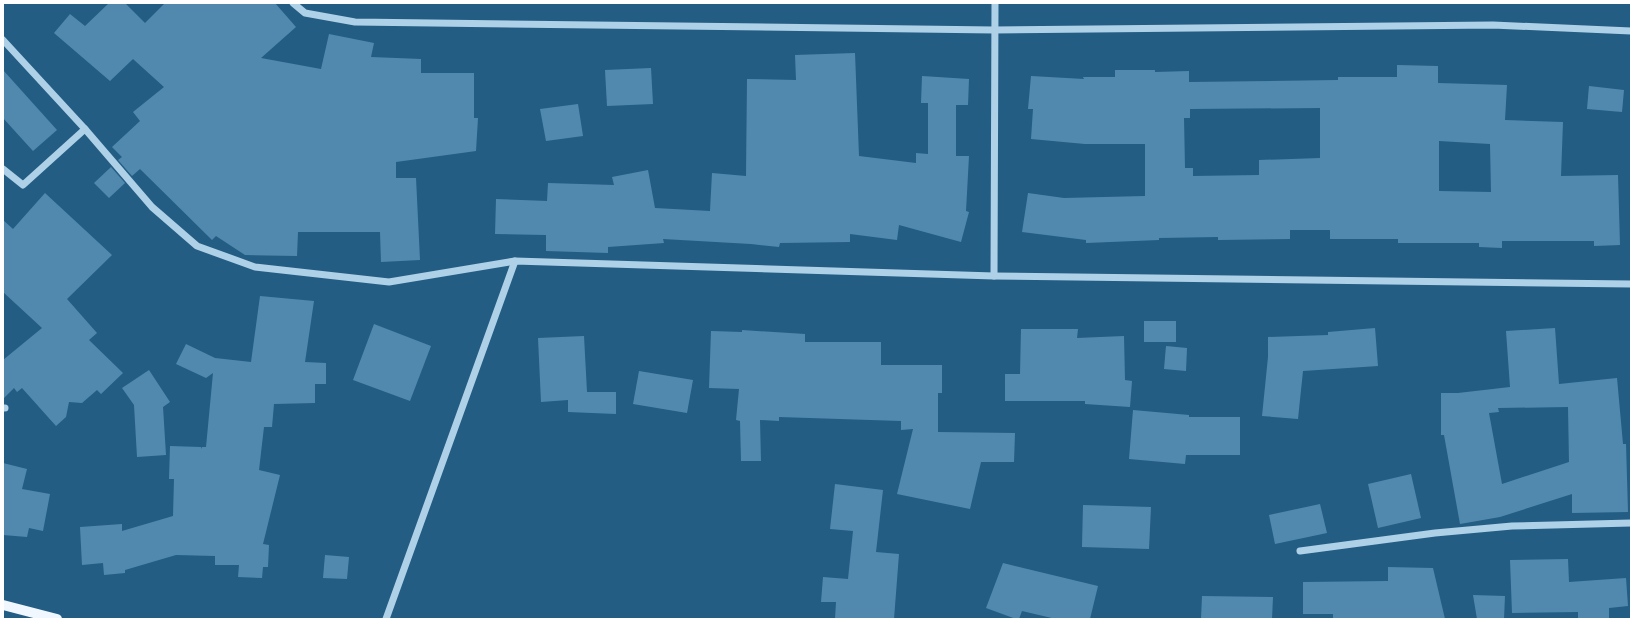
<svg xmlns="http://www.w3.org/2000/svg" width="1634" height="622" font-family="'Fira Sans Condensed',sans-serif">
<rect width="100%" height="100%" fill="#245d84"/>
<g fill="#5189ae" fill-rule="evenodd">
<path d="M109,3H125L145,23L165,3H275L296,27L261,58L321,69L329,34L374,43L371,57L421,59V73H474V118H478L476,151L396,162V178H416L420,260L381,262L380,232H298L297,256L245,255L216,236L212,240L140,169L132,176L118,160L122,157L112,147L140,121L133,112L164,87L133,59L110,81L54,33L70,14L85,26Z"/>
<path d="M855,53L859,156L916,163V153L928,154V103H921L922,76L969,79L968,105H956V156H969L966,211L969,212L961,242L899,225L897,240L850,234V242L780,243L779,247L751,244L663,239L664,243L608,247V253L546,251V235L495,234L496,199L547,201L548,183L614,185L612,177L648,170L655,208L710,211L712,173L746,176L747,79L796,80L795,55Z"/>
<path d="M1397,65L1438,66V83L1507,85L1505,120L1563,122L1561,176L1618,175L1620,245L1594,246V241H1502V248L1479,247V243H1398V239H1330V230H1290V239L1218,240V237L1159,238V240L1086,243V240L1022,232L1028,193L1064,198L1145,196V144H1085L1031,139L1033,109H1028L1031,76L1084,79L1083,77H1115V70H1155V72L1189,71V82L1338,80V77H1397ZM1320,108V158L1259,160V175L1193,176V168H1185L1184,118H1190V109ZM1439,141L1490,144L1491,192L1439,191Z"/>
<path d="M651,68L653,104L607,106L605,70Z"/>
<path d="M3,70L57,130L33,151L3,118Z"/>
<path d="M1589,86L1624,90L1622,112L1587,109Z"/>
<path d="M578,104L583,136L546,141L540,109Z"/>
<path d="M111,167L125,183L109,198L94,183Z"/>
<path d="M45,193L112,255L67,299L97,333L89,340L123,373L101,394L97,390L82,403L69,402L66,417L56,426L22,388L17,392L14,388L3,399V360L42,328L3,292V220L13,229Z"/>
<path d="M260,296L314,301L305,362L326,363V384H315V403L274,404L272,427H264L259,470L280,475L263,544L269,545L268,567H263L262,578L238,577L239,565H215V556L176,555L125,570V573L104,575L103,563L82,565L80,527L122,524V531L173,516L174,479H169L170,446L201,447L202,449V447H206L213,373L206,378L176,364L186,344L215,358L251,362Z"/>
<rect x="1144" y="321" width="32" height="21"/>
<path d="M374,324L431,346L410,401L353,380Z"/>
<path d="M1375,328L1378,366L1303,371L1298,419L1262,416L1268,357V337L1328,335V332Z"/>
<path d="M1555,328L1559,384L1617,378L1623,444H1626L1628,512L1572,513V494L1500,517L1460,524L1444,435H1441V393H1458L1510,387L1506,331ZM1568,407L1569,462L1502,484L1489,413L1499,412L1498,408Z"/>
<path d="M1021,329H1078L1077,338L1124,336L1125,380L1132,381L1130,407L1085,404V401H1005V374H1020Z"/>
<path d="M742,330L805,334V342H881V365H942V393H938V432L1015,433L1014,462H981L970,509L897,494L913,429L901,430V421L779,417V421L760,420L761,461H741L740,421L736,420L739,389L709,388L711,331L742,332Z"/>
<path d="M584,336L587,392H616V414L568,412V400L541,402L538,338Z"/>
<path d="M1166,346L1187,348L1186,371L1164,369Z"/>
<path d="M149,370L170,402L163,407L166,455L137,457L134,405L122,388Z"/>
<path d="M639,371L693,380L687,413L633,404Z"/>
<path d="M1133,410L1189,415V417H1240V455H1186L1185,464L1129,459Z"/>
<path d="M3,463L27,469L22,489L50,494L43,531L29,528L27,537L3,535Z"/>
<path d="M1411,474L1421,518L1378,528L1368,484Z"/>
<path d="M835,484L883,490L876,552L899,554L894,619H835L836,602H821L823,577L848,579L853,531L830,529Z"/>
<path d="M1320,504L1327,533L1275,544L1269,515Z"/>
<path d="M1083,505L1151,507L1149,549L1082,547Z"/>
<path d="M325,555L349,557L347,579L323,578Z"/>
<path d="M1568,559L1569,582L1626,578L1628,606L1609,608V619H1578V612L1512,613L1510,560Z"/>
<path d="M1003,563L1098,586L1090,619H1056L1022,611L1019,619H1016L986,608Z"/>
<path d="M1388,567L1433,568L1445,619H1333V614H1303V582L1388,581Z"/>
<path d="M1473,595L1505,596L1504,619H1477Z"/>
<path d="M1202,596L1273,597L1272,619H1201Z"/>
</g>
<g fill="none" stroke-linecap="round" stroke-linejoin="round">
<g stroke="#aed1e8" stroke-width="7">
<path d="M293,3L305,13L355,22L994,30L1493,25L1631,31"/>
<path d="M3,40L85,129L152,207L197,246L255,267L389,282L515,261L994,276L1631,284"/>
<path d="M3,169L23,185L85,129"/>
<path d="M994,276L995,3"/>
<path d="M3,408H5"/>
<path d="M1300,551L1435,533L1512,526L1631,523"/>
<path d="M386,619L515,261"/>
</g>
<path stroke="#f0f7fe" stroke-width="10" d="M3,605L57,619"/>
</g>
<rect width="1634" height="622" fill="none" stroke="#ffffff" stroke-width="8"/>
</svg>
